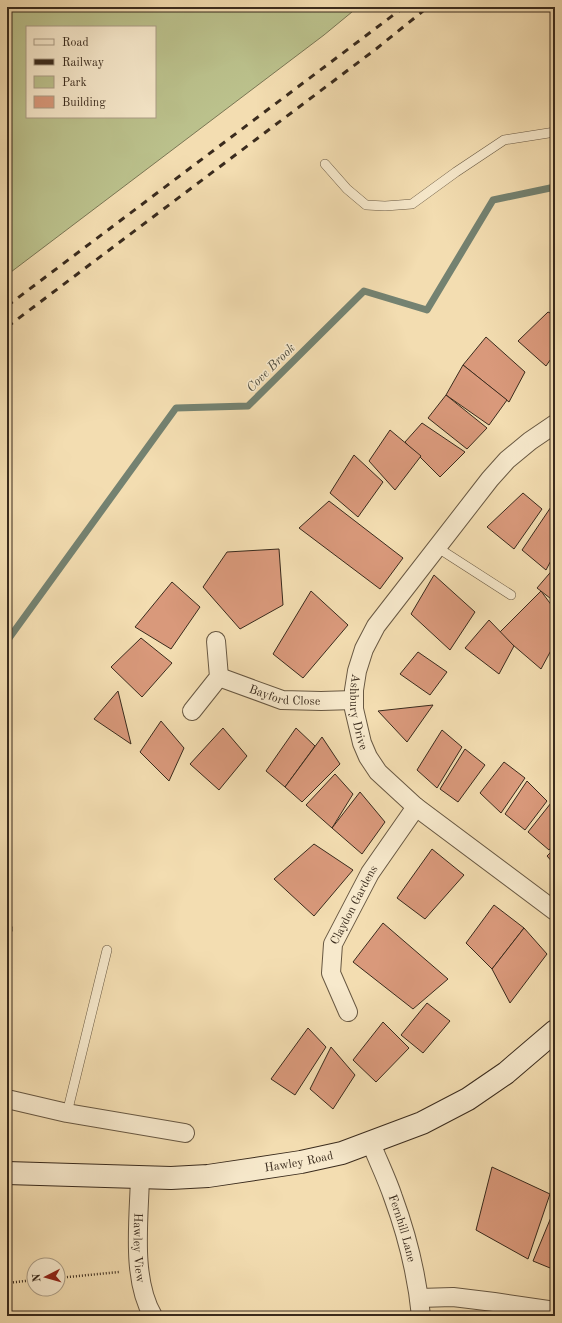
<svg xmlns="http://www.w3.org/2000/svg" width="562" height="1323" font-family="'Old Standard TT',serif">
<rect width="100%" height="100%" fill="#f3ddb1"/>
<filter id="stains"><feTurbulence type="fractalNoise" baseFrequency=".005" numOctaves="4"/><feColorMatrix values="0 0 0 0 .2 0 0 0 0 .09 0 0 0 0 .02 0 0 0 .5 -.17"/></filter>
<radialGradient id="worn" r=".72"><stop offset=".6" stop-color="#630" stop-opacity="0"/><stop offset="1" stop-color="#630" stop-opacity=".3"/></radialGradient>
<path fill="#bbc18c" stroke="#7a7654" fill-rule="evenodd" d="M7,7H358L324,35L7,275ZM27,27H155V117H27Z"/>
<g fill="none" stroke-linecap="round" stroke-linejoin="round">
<path stroke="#748271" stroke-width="7" d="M7,641L176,408L248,406L364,291L427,310L493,200L555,187"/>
</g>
<g fill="#d9997b" stroke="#3a2b1d">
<path d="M548,312L555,315V353L546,366L518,341Z"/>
<path d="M486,337L525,372L509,402L463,365Z"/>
<path d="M463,365L507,400L489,425L446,395Z"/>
<path d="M446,395L487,428L467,449L428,418Z"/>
<path d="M422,423L465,452L440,477L405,442Z"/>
<path d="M390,430L421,456L395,490L369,461Z"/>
<path d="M354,455L383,482L358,517L330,493Z"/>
<path d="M523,493L542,509L514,549L487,527Z"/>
<path d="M329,501L403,558L380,589L299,528Z"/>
<path d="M555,501V553L546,570L522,550Z"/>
<path d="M279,549L283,605L240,629L203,587L227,552Z"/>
<path d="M555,567V602L537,588Z"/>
<path d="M434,575L475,612L450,650L411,614Z"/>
<path d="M172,582L200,607L171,649L135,627Z"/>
<path d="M311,591L348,625L303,678L273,654Z"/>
<path d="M541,591L555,610V643L541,669L499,633Z"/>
<path d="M489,620L514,646L499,674L465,648Z"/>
<path d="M141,638L172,663L142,697L111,667Z"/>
<path d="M418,652L447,672L430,695L400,674Z"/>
<path d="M118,691L131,744L94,719Z"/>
<path d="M433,705L407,742L378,711Z"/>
<path d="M161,721L184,748L169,781L140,752Z"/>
<path d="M223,728L247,756L219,790L190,764Z"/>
<path d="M296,728L315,746L285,787L266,771Z"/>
<path d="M442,730L462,747L437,788L417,770Z"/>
<path d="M322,737L340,764L302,802L285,787Z"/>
<path d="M465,749L485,765L458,802L440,789Z"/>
<path d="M504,762L525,778L501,813L480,793Z"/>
<path d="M335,774L353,794L332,828L306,805Z"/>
<path d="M527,781L547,801L525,830L505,814Z"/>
<path d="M360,792L385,822L362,854L332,828Z"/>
<path d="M551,803L555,807V843L549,850L528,832Z"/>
<path d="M314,844L353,870L314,916L274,879Z"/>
<path d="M555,848V865L547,856Z"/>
<path d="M432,849L464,875L425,919L397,898Z"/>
<path d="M494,905L524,928L492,969L466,943Z"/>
<path d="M383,923L448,979L413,1009L353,962Z"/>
<path d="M524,928L547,954L510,1003L492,969Z"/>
<path d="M427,1003L450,1021L423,1053L401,1035Z"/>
<path d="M383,1022L409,1048L376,1082L353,1060Z"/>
<path d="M308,1028L326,1047L295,1095L271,1079Z"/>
<path d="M331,1047L355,1075L333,1109L310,1089Z"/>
<path d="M492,1167L550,1194L528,1259L476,1230Z"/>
<path d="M554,1210H555V1270L533,1261Z"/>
</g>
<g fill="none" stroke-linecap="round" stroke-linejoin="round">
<defs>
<g id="service">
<path d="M325,164L347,189L366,205L385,206L412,204L456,172L504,140L555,132"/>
<path d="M438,548L511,595"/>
<path d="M7,929H8"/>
<path d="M67,1113L107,950"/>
</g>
<g id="minor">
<path id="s1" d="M555,424L530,441L507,460L490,479L376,626L364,649L357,671L354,690V709L362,743L368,757L378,772L416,807L555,911"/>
<path id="s2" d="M219,677L282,700L321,701L354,700"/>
<path d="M192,711L219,677L216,641"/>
<path id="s3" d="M348,1012L331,973L333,944L370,873L416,807"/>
<path d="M7,1099L67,1113L185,1133"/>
<path id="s4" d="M371,1143C378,1161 387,1179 393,1197C407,1235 417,1275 421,1316"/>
<path id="s5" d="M140,1177C139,1219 131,1279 153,1316"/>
<path d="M419,1298L453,1297L494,1302L555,1311"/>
</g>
<g id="secondary">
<path id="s6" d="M7,1173L171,1178L208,1176L301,1162L342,1153L422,1123L468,1099L506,1073L555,1031"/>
</g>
</defs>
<use href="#service" stroke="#685842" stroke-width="10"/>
<use href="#minor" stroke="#685842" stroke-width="20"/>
<use href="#secondary" stroke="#3a2b1d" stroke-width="24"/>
<g stroke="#3a2b1d" stroke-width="2.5" stroke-dasharray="1 2" stroke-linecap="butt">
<path d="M58,1278L119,1272"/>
<path d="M7,1283L34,1280"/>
</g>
<use href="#service" stroke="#f7e9cc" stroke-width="9"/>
<use href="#minor" stroke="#f7e9cc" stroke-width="18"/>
<use href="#secondary" stroke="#f7e9cc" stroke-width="22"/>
<g stroke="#3a2b1d" stroke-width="3" stroke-dasharray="7 7" stroke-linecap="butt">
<path d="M7,306L404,7"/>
<path d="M7,327L376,49L428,7"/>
</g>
</g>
<g text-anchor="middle" stroke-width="3" stroke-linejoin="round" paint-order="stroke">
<g font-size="12" fill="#3a2b1d" stroke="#f7e9cc">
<text dy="4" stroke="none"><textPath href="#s2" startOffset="69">Bayford Close</textPath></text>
<text dy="4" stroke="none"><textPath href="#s1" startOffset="362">Ashbury Drive</textPath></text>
<text dy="4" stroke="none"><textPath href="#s3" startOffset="116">Claydon Gardens</textPath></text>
<text dy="4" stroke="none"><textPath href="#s6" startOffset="293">Hawley Road</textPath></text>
<text dy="4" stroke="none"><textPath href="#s4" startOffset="91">Fernhill Lane</textPath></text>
<text dy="4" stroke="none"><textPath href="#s5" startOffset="71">Hawley View</textPath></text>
</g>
<g font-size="13" font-style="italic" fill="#524f40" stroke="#f7e9cc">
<text transform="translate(270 367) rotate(-45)" y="5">Cove Brook</text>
</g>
</g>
<rect width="562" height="1323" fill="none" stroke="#f3ddb1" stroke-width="24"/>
<rect x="8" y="8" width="546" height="1307" fill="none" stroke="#3a2b1d" stroke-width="2"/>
<rect x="12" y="12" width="538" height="1299" fill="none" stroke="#3a2b1d"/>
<rect x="26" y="26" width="130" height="92" fill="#f7e9cc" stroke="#ab9d86"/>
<rect x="34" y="39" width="20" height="6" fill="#f7e9cc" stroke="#ab9d86"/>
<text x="62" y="46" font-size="12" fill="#3a2b1d">Road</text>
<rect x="34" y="59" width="20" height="6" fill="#3a2b1d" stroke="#ab9d86"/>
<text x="62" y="66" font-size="12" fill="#3a2b1d">Railway</text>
<rect x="34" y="76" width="20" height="12" fill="#bbc18c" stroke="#ab9d86"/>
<text x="62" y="86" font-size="12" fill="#3a2b1d">Park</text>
<rect x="34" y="96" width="20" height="12" fill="#d9997b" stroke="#ab9d86"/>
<text x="62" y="106" font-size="12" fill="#3a2b1d">Building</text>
<g transform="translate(46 1277) rotate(264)"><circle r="19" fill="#f7e9cc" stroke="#ab9d86"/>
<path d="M0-3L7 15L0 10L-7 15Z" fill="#8f2418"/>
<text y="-6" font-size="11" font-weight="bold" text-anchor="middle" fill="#3a2b1d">N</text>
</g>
<rect width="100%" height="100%" filter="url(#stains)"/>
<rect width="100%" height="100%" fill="url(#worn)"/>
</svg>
